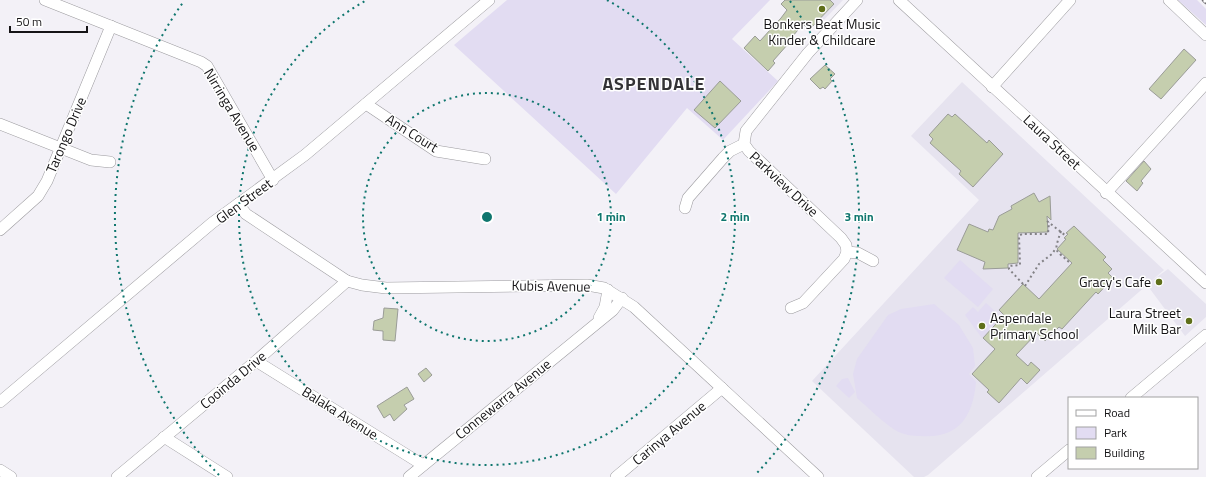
<svg xmlns="http://www.w3.org/2000/svg" width="1206" height="477" font-family="'Titillium Web',sans-serif">
<rect width="100%" height="100%" fill="#f3f1f7"/>
<g fill="#e6e3ef">
<path d="M793,0H843L819,25Z"/>
<path d="M962,82L1164,270L1150,282L1168,269L1206,304V317L1185,336L1147,285L928,475L924,477H914L812,381L979,200L911,136Z"/>
</g>
<g fill="#e2dcf2">
<path d="M507,0H770L732,39L778,81L723,140L687,108L616,194L454,45Z"/>
<path d="M1178,0H1197L1206,9V25Z"/>
<path d="M960,260L993,289L978,307L944,278Z"/>
<path d="M986,303L1001,317L982,338L965,315L973,307L978,312Z"/>
<path d="M934,304L959,325L973,348L975,366L969,374L976,382C973,417 958,439 921,436C912,436 903,435 895,430C881,421 869,408 857,398L853,374L857,359L888,315L901,309Z"/>
<path d="M848,378L855,392L849,398L836,386L842,379Z"/>
</g>
<g fill="#c5ceae" stroke="#9a9c97">
<path d="M785,0H830L834,4L809,30L803,24L787,43L788,44L773,61L775,63L768,71L744,48L755,36L760,41L781,18L787,10L781,4Z"/>
<path d="M1184,49L1196,60L1161,99L1149,89Z"/>
<path d="M825,65L835,74L830,79L832,81L825,89L823,87L820,89L810,79Z"/>
<path d="M720,81L741,101L715,128L694,110Z"/>
<path d="M948,114L952,117L955,114L987,143L989,140L1003,154L973,187L959,174L961,171L930,143L933,139L929,135Z"/>
<path d="M1144,161L1151,169L1141,181L1143,183L1137,191L1126,181Z"/>
<path d="M1034,193L1039,202L1050,196L1051,220L1047,216L1048,232L1018,233V263L1008,264V268L983,269L985,262L957,250L969,224L988,232L989,229L993,230L999,216L1012,209L1011,206Z"/>
<path d="M1074,226L1106,257L1103,260L1112,269L1108,273L1113,278L1098,294L1096,292L1062,329L1059,327L1045,341L1037,333L1016,355L1028,366L1031,362L1040,370L1027,384L1021,378L999,403L987,392L989,390L972,374L995,349L983,338L1004,315L999,310L1023,284L1039,299L1072,263L1057,249L1066,239L1064,238L1068,234L1066,233Z"/>
<path d="M384,308L398,309L395,341L383,340V331L373,330L374,321L383,318Z"/>
<path d="M426,368L432,375L424,382L418,374Z"/>
<path d="M407,387L414,399L404,405L407,409L394,421L390,414L384,418L377,406Z"/>
</g>
<g fill="none" stroke-linecap="round" stroke-linejoin="round">
<defs>
<g id="minor">
<path d="M45,0L201,62L207,66L273,180"/>
<path d="M857,0L808,53L746,131L744,144L749,151L841,238L846,245L847,252L858,253L873,261"/>
<path d="M899,0L1206,283"/>
<path d="M1169,0L1206,35"/>
<path d="M992,87L1070,0"/>
<path d="M366,104L436,151L485,159"/>
<path d="M0,124L91,160L110,162"/>
<path d="M1106,193L1206,83"/>
<path d="M238,204L246,214L347,281L362,285L386,288L587,285L604,288L634,307L818,477"/>
<path d="M685,208L688,198L723,158L730,151L744,144"/>
<path d="M0,230L38,196L47,181L111,26"/>
<path d="M791,308L803,303L844,259L847,252"/>
<path d="M599,318L605,307L608,290"/>
<path d="M256,361L423,465"/>
<path d="M1131,398L1206,335"/>
<path d="M0,402L212,223L305,155L489,0"/>
<path d="M164,437L227,477"/>
<path d="M0,470L11,477"/>
<path d="M117,477L256,361L347,281"/>
<path d="M409,477L613,310L622,298"/>
<path d="M616,477L722,388"/>
<path d="M1037,477L1069,450"/>
</g>
</defs>
<use href="#minor" stroke="#9c9b9f" stroke-width="12"/>
<g stroke="#828185" stroke-width="2" stroke-dasharray="2 3" stroke-linecap="butt">
<path d="M1047,221L1066,236"/>
<path d="M1061,231C1053,255 1055,248 1071,264"/>
<path d="M1023,284L1009,269V266L1020,265L1019,236L1022,234H1048L1049,222"/>
<path d="M1025,286L1039,264L1052,254L1056,248"/>
</g>
<use href="#minor" stroke="#fff" stroke-width="11"/>
<defs>
<path id="rail" d="M1204,0L1206,2"/>
</defs>
<use href="#rail" stroke="#727074" stroke-width="4.5"/>
<use href="#rail" stroke="#fff" stroke-width="3" stroke-dasharray="9" stroke-linecap="butt"/>
</g>
<g fill="none" stroke="#0f766e" stroke-width="2" stroke-dasharray="2 4">
<circle cx="487" cy="217" r="124"/>
<path d="M607 0A248 248 0 1 1 367 0"/>
<path d="M219 475A372 372 0 0 1 184 1M790 1A372 372 0 0 1 755 475"/>
</g>
<g fill="#5f6f1a" stroke="#fff" stroke-width="1.5">
<circle cx="822" cy="9" r="4"/>
<circle cx="1159" cy="282" r="4"/>
<circle cx="1189" cy="321" r="4"/>
<circle cx="982" cy="326" r="4"/>
</g>
<g text-anchor="middle" stroke-width="3" stroke-linejoin="round" paint-order="stroke">
<g font-size="14" fill="#151416" stroke="#fff" text-anchor="end">
<text x="822" y="29" text-anchor="middle">Bonkers Beat Music<tspan x="822" dy="16">Kinder &amp; Childcare</tspan></text>
<text x="1151" y="287">Gracy's Cafe</text>
<text x="1181" y="318">Laura Street<tspan x="1181" dy="16">Milk Bar</tspan></text>
<text x="990" y="323" text-anchor="start">Aspendale<tspan x="990" dy="16">Primary School</tspan></text>
</g>
<g font-size="14" fill="#151416" stroke="#fff">
<text transform="translate(232 110) rotate(59)" y="5">Nirringa Avenue</text>
<text transform="translate(412 133) rotate(32)" y="5">Ann Court</text>
<text transform="translate(66 135) rotate(-67)" y="5">Tarongo Drive</text>
<text transform="translate(1052 142) rotate(43)" y="5">Laura Street</text>
<text transform="translate(784 184) rotate(43)" y="5">Parkview Drive</text>
<text transform="translate(244 201) rotate(-36)" y="5">Glen Street</text>
<text transform="translate(551 286) rotate(1)" y="5">Kubis Avenue</text>
<text transform="translate(233 380) rotate(-40)" y="5">Cooinda Drive</text>
<text transform="translate(503 399) rotate(-39)" y="5">Connewarra Avenue</text>
<text transform="translate(340 413) rotate(32)" y="5">Balaka Avenue</text>
<text transform="translate(669 433) rotate(-40)" y="5">Carinya Avenue</text>
</g>
<g font-size="18" font-weight="bold" letter-spacing="1" fill="#333236" stroke="#fff">
<text x="654" y="90">ASPENDALE</text>
</g>
</g>
<circle cx="487" cy="217" r="6" fill="#0f766e" stroke="#fff" stroke-width="2"/>
<g font-size="12" text-anchor="middle" font-weight="bold" fill="#0f766e" stroke="#fff" stroke-width="3" stroke-linejoin="round" paint-order="stroke">
<text x="611" y="221">1 min</text>
<text x="735" y="221">2 min</text>
<text x="859" y="221">3 min</text>
</g>
<rect x="1068" y="397" width="130" height="72" fill="#ffffff" stroke="#a1a1a2"/>
<rect x="1076" y="410" width="20" height="6" fill="#ffffff" stroke="#a1a1a2"/>
<text x="1104" y="417" font-size="12" fill="#151416">Road</text>
<rect x="1076" y="427" width="20" height="12" fill="#e2dcf2" stroke="#a1a1a2"/>
<text x="1104" y="437" font-size="12" fill="#151416">Park</text>
<rect x="1076" y="447" width="20" height="12" fill="#c5ceae" stroke="#a1a1a2"/>
<text x="1104" y="457" font-size="12" fill="#151416">Building</text>
<path d="M10 26v6h77v-6" fill="none" stroke="#151416" stroke-width="2"/>
<text x="16" y="26" font-size="12" fill="#151416" stroke="#ffffff" stroke-width="3" paint-order="stroke">50 m</text>
</svg>
